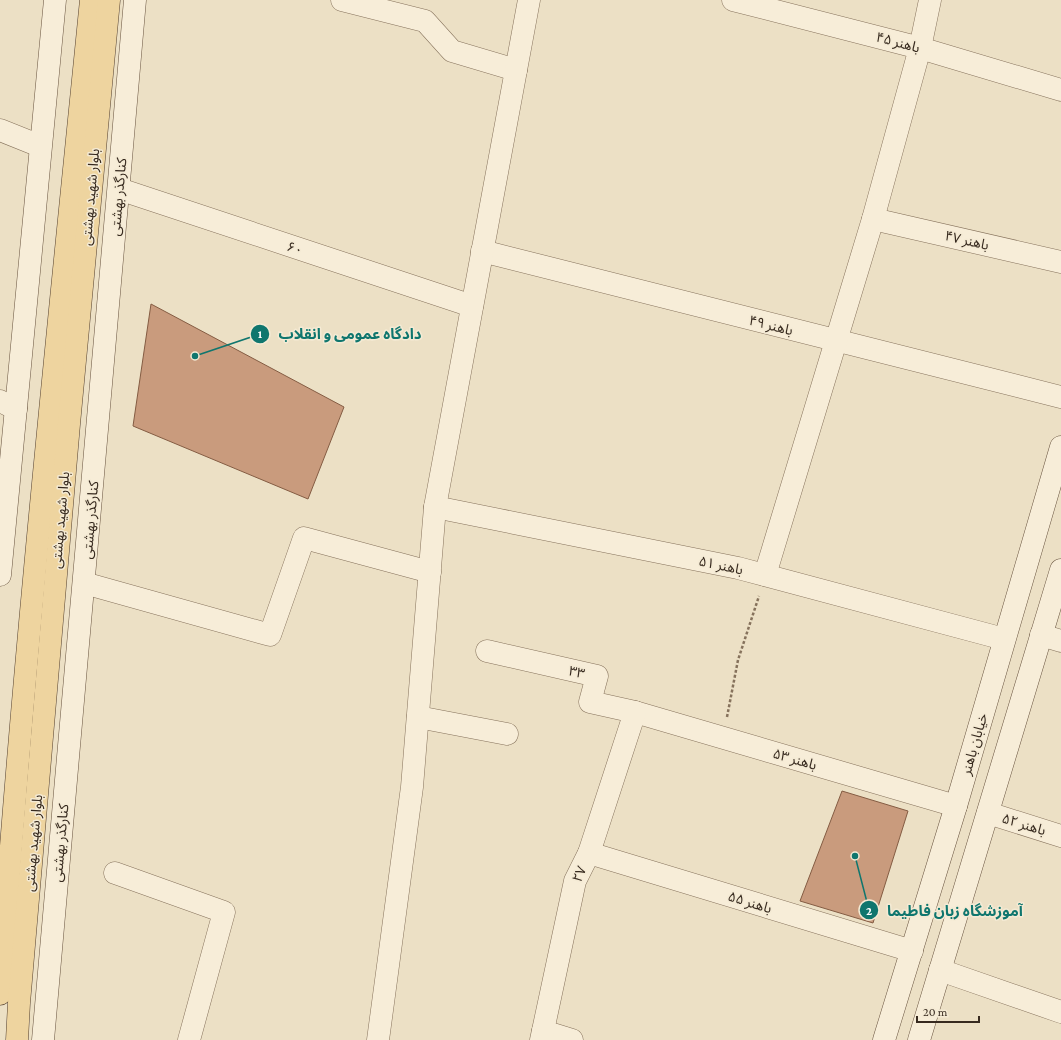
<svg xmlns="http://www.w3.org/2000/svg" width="1061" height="1040" font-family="'Crimson Pro','Noto Sans Arabic',serif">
<rect width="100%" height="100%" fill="#ece0c5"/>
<g fill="#c99b7d" stroke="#845c43">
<path d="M151,304L344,407L308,499L133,426Z"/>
<path d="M842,791L908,811L873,923L800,901Z"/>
</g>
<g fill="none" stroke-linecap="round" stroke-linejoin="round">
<defs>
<g id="street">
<path d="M342,0L425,21L452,51L516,70"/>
<path d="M733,0L920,48L1061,90"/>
<path d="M0,130L40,146"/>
<path d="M119,189L472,306"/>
<path d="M873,219L1061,262"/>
<path d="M482,251L1061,397"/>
<path d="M0,401L16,409"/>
<path d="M435,507L738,568L1004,639"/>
<path d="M765,575L873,219L920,48L930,0"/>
<path d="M84,583L270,635L304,538L430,572"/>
<path d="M1041,635L1061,641"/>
<path d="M487,651L597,676L590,702L635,712L956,806"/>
<path d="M418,717L507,734"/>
<path d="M988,813L1061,836"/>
<path d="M589,853L912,951"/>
<path d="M115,873L224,912L189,1040"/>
<path d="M940,970L1061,1012"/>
<path d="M543,1031L572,1040"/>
<path d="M378,1040L412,787L435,507L529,0"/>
<path d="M541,1040L575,881L589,853L635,712"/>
</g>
<g id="secondary">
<path d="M0,575L55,0"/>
<path d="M43,1040L135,0"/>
<path d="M884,1040L956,806L1061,447"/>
<path d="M919,1040L1061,570"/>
</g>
<g id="primary">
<path d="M0,994C23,662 58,331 91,0"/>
<path d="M17,1040L19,1003L69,424L109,0"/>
</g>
</defs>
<use href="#street" stroke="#86725c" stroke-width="23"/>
<use href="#secondary" stroke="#68533f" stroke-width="23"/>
<use href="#primary" stroke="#544030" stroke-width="23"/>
<path stroke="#86725c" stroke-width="2.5" stroke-dasharray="3 2" stroke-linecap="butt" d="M727,717L738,660L759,596"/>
<use href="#street" stroke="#f7edd8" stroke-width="22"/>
<use href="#secondary" stroke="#f7edd8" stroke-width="22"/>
<use href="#primary" stroke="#eed49f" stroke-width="22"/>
</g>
<g text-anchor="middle" stroke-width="3" stroke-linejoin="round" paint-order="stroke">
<g font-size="14" fill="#372a1f" stroke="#f4ead4">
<text transform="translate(898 42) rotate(15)" y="5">باهنر ۴۵</text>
<text transform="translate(90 197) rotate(-85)" y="5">بلوار شهید بهشتی</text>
<text transform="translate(118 197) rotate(-85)" y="5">کنارگذر بهشتی</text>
<text transform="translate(967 240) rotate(13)" y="5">باهنر ۴۷</text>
<text transform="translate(295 248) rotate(18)" y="5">۶۰</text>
<text transform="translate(771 325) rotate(14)" y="5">باهنر ۴۹</text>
<text transform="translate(60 520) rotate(-85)" y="5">بلوار شهید بهشتی</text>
<text transform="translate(90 520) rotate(-85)" y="5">کنارگذر بهشتی</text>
<text transform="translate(721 565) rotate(12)" y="5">باهنر ۵۱</text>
<text transform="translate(577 672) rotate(13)" y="5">۳۳</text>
<text transform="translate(974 744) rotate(-74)" y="5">خیابان باهنر</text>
<text transform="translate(795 759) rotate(16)" y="5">باهنر ۵۳</text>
<text transform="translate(1024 824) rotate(17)" y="5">باهنر ۵۲</text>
<text transform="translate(33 843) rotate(-85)" y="5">بلوار شهید بهشتی</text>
<text transform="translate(60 843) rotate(-85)" y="5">کنارگذر بهشتی</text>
<text transform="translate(579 874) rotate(-67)" y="5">۲۷</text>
<text transform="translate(750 902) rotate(17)" y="5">باهنر ۵۵</text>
</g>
</g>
<path fill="none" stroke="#0f766e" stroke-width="1.5" d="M195 356L260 334M855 856L869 910"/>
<g fill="#0f766e" stroke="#f4ead4" stroke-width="1.5">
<circle cx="195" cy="356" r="4"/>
<circle cx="855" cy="856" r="4"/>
<circle cx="260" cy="334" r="10"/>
<circle cx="869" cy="910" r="10"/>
</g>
<g font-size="12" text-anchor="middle" font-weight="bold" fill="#fff">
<text x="260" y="338">1</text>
<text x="869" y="915">2</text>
</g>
<g font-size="15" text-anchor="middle" font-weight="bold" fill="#0f766e" stroke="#f4ead4" stroke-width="3" stroke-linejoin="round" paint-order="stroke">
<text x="350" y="339">دادگاه عمومی و انقلاب</text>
<text x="955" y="916">آموزشگاه زبان فاطیما</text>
</g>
<path d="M917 1016v6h62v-6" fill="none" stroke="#372a1f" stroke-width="2"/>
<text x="923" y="1016" font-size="12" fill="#372a1f" stroke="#f4ead4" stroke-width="3" paint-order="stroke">20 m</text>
</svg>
